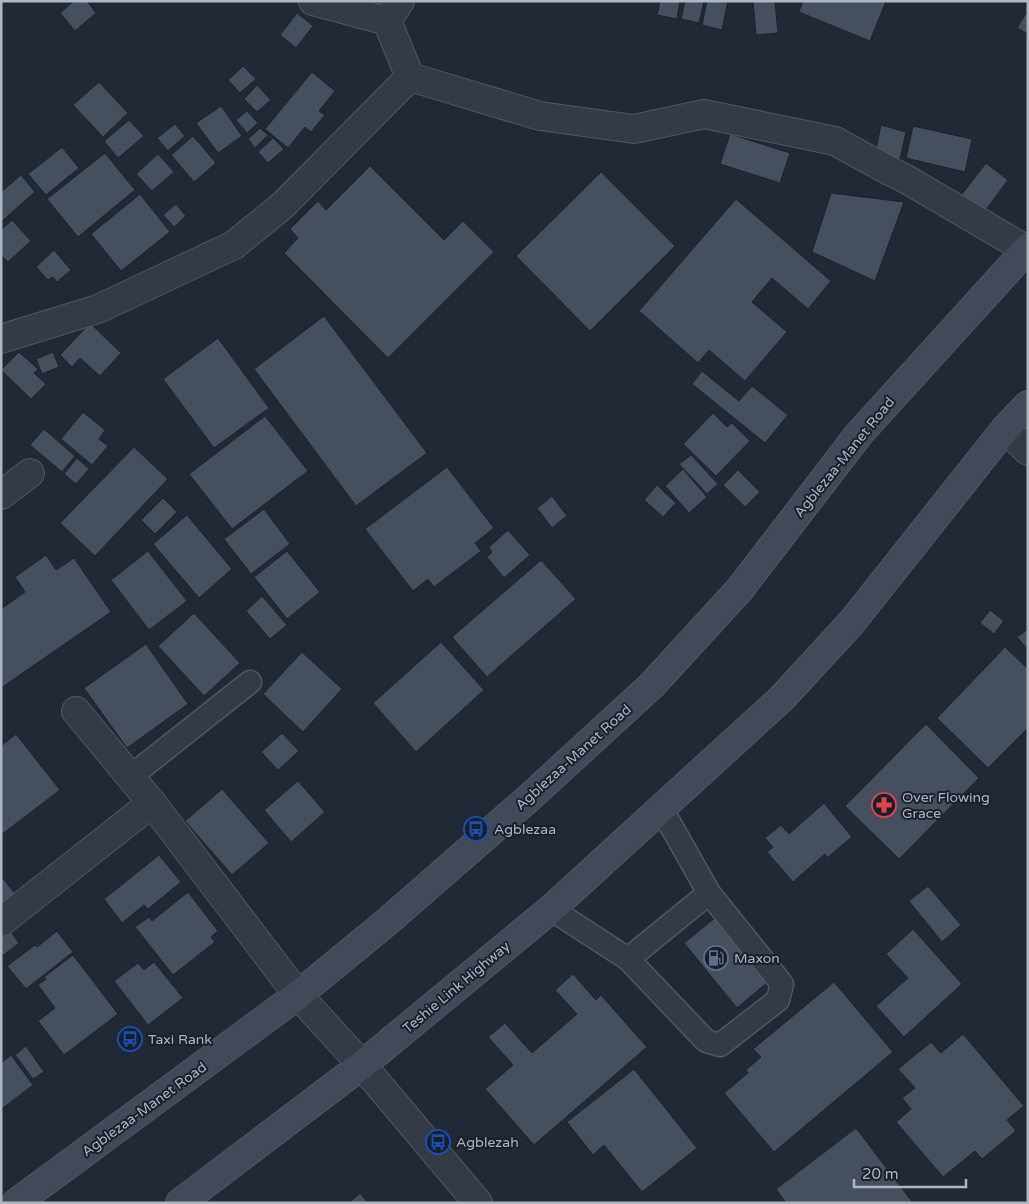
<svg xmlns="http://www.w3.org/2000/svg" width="1029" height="1204" font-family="'Varela Round',sans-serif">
<rect width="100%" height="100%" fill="#212936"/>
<g fill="#464f5e" stroke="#1c222d">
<path d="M74,1H87L96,13L75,31L60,13Z"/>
<path d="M660,1H680L677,19L657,15Z"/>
<path d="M685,1H704L699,23L681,19Z"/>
<path d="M707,1H728L722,30L702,25Z"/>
<path d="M753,1H775L778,33L756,35Z"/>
<path d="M803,1H886L870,41L799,12Z"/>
<path d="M1028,10V34L1017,28Z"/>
<path d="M297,13L313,26L296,48L280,35Z"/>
<path d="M243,66L256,79L240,93L228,80Z"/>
<path d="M312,72L335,91L319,111L325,115L311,132L305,127L288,148L265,129Z"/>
<path d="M99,82L128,113L103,137L73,105Z"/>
<path d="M257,85L271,100L257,112L244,99Z"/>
<path d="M221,106L242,136L218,153L196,123Z"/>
<path d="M247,111L258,123L247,133L236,120Z"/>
<path d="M129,120L144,136L118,158L104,141Z"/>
<path d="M175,124L185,136L168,151L157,138Z"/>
<path d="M881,125L906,132L900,159L875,154Z"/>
<path d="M913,126L972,139L965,172L906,158Z"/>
<path d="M260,128L268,135L255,148L248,139Z"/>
<path d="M730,134L790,153L780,183L720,164Z"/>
<path d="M193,136L216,163L194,182L171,155Z"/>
<path d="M273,138L284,149L268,163L258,152Z"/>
<path d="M62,147L79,168L46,195L28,174Z"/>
<path d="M105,153L135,190L78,237L47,199Z"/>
<path d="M158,154L174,172L152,191L136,174Z"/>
<path d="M986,163L1008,180L982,215L959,198Z"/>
<path d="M370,166L444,240L463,221L494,252L388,358L284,253L298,238L290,229L318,201L326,210Z"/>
<path d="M601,172L675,246L590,331L516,256Z"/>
<path d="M21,175L35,192L1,222V192Z"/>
<path d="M831,193L904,202L875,281L812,252Z"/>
<path d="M140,194L170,232L121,271L91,234Z"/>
<path d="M736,199L831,281L808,309L772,278L752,302L787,332L745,381L709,350L698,363L639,311Z"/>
<path d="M176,204L186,216L174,227L163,215Z"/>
<path d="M12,220L31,241L8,262L1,255V230Z"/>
<path d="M54,250L71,270L57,282L53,277L48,280L36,267Z"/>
<path d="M324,316L427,453L356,506L254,369Z"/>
<path d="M90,323L121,353L100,376L80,358L72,367L60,355Z"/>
<path d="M218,338L269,408L214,448L163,379Z"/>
<path d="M19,352L38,369L34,373L46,384L31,399L1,370Z"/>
<path d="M53,352L59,367L42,374L36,359Z"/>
<path d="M702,371L739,401L752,386L788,415L765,443L692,384Z"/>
<path d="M83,412L105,430L99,439L108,446L92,465L61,439Z"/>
<path d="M713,413L727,427L732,423L750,441L716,476L683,444Z"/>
<path d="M265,416L308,471L232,529L189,474Z"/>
<path d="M44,429L75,456L62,472L30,445Z"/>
<path d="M134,447L168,479L95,556L60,523Z"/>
<path d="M691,455L718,484L707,494L679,464Z"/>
<path d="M77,458L89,469L76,484L64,474Z"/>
<path d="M447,467L494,528L475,543L481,551L434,587L428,579L413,591L365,529Z"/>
<path d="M683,469L707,497L689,513L665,486Z"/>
<path d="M738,470L760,492L745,507L723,485Z"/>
<path d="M657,485L676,503L663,517L644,500Z"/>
<path d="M552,496L567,516L552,528L537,508Z"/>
<path d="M163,498L177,512L155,534L141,520Z"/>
<path d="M264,509L290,544L251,574L224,539Z"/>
<path d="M187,515L232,569L199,598L153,544Z"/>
<path d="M508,530L530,555L504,578L487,557L492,552L489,547Z"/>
<path d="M148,551L187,601L149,630L111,580Z"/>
<path d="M287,551L320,592L287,619L254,577Z"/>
<path d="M46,555L56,570L74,558L111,612L1,688V609L25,592L15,577Z"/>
<path d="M541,560L576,599L487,677L452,637Z"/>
<path d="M262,596L287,625L270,639L246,611Z"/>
<path d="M990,610L1004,621L994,634L980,623Z"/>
<path d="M194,613L240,663L204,696L158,646Z"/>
<path d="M1028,629V650L1017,637Z"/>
<path d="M441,642L484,690L416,752L373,703Z"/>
<path d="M146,644L188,704L127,748L84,688Z"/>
<path d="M1005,647L1028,669V728L988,768L937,718Z"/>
<path d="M302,652L342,689L303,732L263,694Z"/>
<path d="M926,724L979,778L899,859L845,806Z"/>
<path d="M282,733L299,751L278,770L261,752Z"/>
<path d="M16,734L60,790L1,835V746Z"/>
<path d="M298,781L325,812L291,842L264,810Z"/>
<path d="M222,789L269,843L232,875L185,821Z"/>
<path d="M824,803L852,837L827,858L825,854L793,882L767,852L773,847L765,838L781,825L789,834Z"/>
<path d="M159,855L181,882L148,909L144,905L122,923L104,899Z"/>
<path d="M1,876L17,896L1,908Z"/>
<path d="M928,886L961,925L942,942L909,901Z"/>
<path d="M188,892L218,931L211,937L215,942L173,975L135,927L149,917L152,921Z"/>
<path d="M716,917L769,981L737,1008L684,943Z"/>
<path d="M6,925L19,943L1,957V929Z"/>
<path d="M913,929L962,984L904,1037L876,1006L908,978L886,954Z"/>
<path d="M57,931L73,952L26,989L7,966L35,945L37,947Z"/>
<path d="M73,955L118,1014L64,1055L38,1021L55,1008L38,985L46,979L44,977Z"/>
<path d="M154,962L183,998L148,1025L114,981L138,963L144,970Z"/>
<path d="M573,974L596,1000L601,995L647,1047L534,1145L485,1089L513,1065L488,1037L505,1023L532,1053L577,1014L555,990Z"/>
<path d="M834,982L893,1052L774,1152L724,1093L748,1073L746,1070L761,1057L753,1049Z"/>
<path d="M963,1034L1024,1106L1007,1120L1016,1131L982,1159L975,1151L943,1177L896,1122L911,1109L902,1098L915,1088L898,1069L931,1042L941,1053Z"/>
<path d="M26,1046L44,1072L33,1079L15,1055Z"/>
<path d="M11,1055L33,1085L3,1108L1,1106V1063Z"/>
<path d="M634,1069L697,1148L642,1192L604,1145L593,1155L567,1122Z"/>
<path d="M856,1128L913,1203H786L776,1189Z"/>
<path d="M360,1193L368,1203H349Z"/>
</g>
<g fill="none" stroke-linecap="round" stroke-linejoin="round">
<defs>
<g id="lane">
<path d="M130,777L250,682"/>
<path d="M551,909L628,959L706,1041L720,1045L778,1000L782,984L709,893L661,808"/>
<path d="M628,959L709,893"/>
</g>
<g id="street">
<path d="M313,1L387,21L410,77"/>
<path d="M387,21L400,1"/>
<path d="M1,339L98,309L234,245L282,206L410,77L540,116L634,129L704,114L835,141L884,168L906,179L1027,250"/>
<path d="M1005,429L1028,451"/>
<path d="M1,495L30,473"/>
<path d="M76,711L152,803L298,995L362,1065L478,1203"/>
<path d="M1,922L152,803"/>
</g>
<g id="secondary">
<path d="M16,1203L298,995L388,921L530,797L652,685L740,589L859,434L1028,248"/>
<path d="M180,1203L362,1065L551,909L782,698L852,622L1005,429L1028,405"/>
</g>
</defs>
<use href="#lane" stroke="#515864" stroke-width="25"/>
<use href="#street" stroke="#515864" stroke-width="30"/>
<use href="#secondary" stroke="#515864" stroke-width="30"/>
<use href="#lane" stroke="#343b46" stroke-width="22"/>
<use href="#street" stroke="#343b46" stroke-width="28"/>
<use href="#secondary" stroke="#424a59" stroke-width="28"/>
</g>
<defs>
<symbol id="pharmacy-ring" viewBox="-11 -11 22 22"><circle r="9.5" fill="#1a202b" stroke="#e0444e" stroke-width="1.5"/><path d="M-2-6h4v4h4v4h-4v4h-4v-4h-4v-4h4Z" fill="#e0444e"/></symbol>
<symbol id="bus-ring" viewBox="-11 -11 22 22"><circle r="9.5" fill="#1a202b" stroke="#1a4fb4" stroke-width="1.5"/><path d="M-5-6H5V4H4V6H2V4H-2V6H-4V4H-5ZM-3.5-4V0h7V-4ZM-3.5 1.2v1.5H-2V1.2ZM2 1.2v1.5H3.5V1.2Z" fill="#1a4fb4"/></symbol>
<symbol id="fuel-ring" viewBox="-11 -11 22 22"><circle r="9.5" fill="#1a202b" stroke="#5c6f8a" stroke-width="1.5"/><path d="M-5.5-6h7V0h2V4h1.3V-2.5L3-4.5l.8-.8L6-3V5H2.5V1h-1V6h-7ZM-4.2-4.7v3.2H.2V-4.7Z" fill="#5c6f8a"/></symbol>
</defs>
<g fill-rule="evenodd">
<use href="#pharmacy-ring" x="870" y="791" width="28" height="28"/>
<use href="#bus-ring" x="462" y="815" width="28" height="28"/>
<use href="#fuel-ring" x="702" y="944" width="28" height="28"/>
<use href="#bus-ring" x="116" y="1025" width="28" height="28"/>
<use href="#bus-ring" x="424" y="1128" width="28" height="28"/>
</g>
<g text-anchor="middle" stroke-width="4" stroke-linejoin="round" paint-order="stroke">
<g font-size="14" fill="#aeb5c3" stroke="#1a202b">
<text transform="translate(844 457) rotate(-51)" y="5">Agblezaa-Manet Road</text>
<text transform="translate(573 757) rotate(-42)" y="5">Agblezaa-Manet Road</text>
<text transform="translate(456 987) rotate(-40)" y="5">Teshie Link Highway</text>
<text transform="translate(144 1109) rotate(-36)" y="5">Agblezaa-Manet Road</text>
</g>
<g font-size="14" fill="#aeb5c3" stroke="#1a202b" text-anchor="start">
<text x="902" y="802">Over Flowing<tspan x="902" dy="16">Grace</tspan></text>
<text x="494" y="834">Agblezaa</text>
<text x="734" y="963">Maxon</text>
<text x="148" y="1044">Taxi Rank</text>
<text x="456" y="1147">Agblezah</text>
</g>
</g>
<rect width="1029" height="1204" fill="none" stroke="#aeb5c3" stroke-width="5"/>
<path d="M854 1179v8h112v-8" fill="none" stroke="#aeb5c3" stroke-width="2.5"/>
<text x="862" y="1179" font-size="15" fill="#aeb5c3" stroke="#1a202b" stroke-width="4" paint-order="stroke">20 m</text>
</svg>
